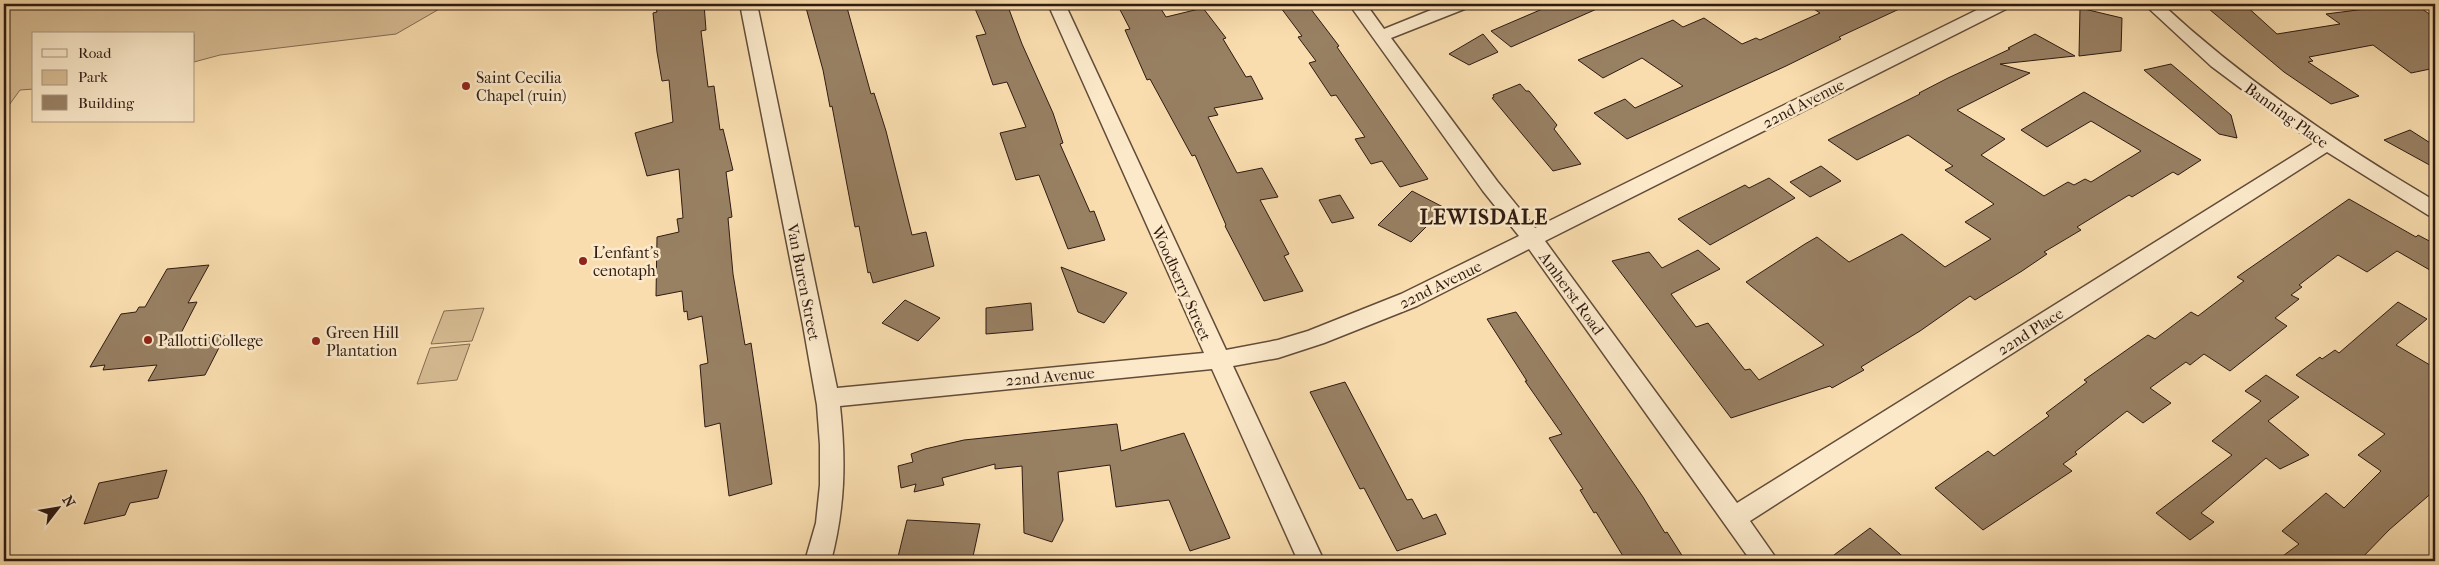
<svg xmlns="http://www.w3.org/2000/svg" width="2439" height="565" font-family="'IM FELL French Canon',serif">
<rect width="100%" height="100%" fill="#f9ddae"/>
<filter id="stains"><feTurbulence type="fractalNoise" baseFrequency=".004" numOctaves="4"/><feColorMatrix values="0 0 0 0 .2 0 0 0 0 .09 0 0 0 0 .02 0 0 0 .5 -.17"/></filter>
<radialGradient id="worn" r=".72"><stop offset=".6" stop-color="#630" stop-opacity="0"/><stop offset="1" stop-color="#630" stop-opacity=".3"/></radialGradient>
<g fill="#d7bc93" stroke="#836c52">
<path d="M7,4H448L396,34L220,55L194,62V34H34V89L20,90L4,112V9Z"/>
<path d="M484,308L472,341L431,344L444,311Z"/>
<path d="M470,344L457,380L417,384L430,348Z"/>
</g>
<g fill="#988063" stroke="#2f1b12">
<path d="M655,4H704L706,30L701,31L708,87L714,86L720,130L723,129L733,170L726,172L732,217L728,218L733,274L745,345L751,343L772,484L729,496L720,423L705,427L700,365L708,363L702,316L688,320L687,311L684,312L682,291L656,296L657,237L679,232L677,219L683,218L679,169L647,176L635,133L673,122L669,80L662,81L657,52L653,13L657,12Z"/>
<path d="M805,4H846L871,94L874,93L886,131L912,235L926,232L934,266L873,283L870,272L868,273L859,226L855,227L832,106L830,107L823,70Z"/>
<path d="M973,4H1007L1022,44L1053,113L1063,143L1060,144L1090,212L1094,211L1105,240L1068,249L1039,175L1016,180L1000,133L1026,127L1007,82L993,85L976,36L986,34Z"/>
<path d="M1117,4H1158L1166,17L1203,8L1226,38L1223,39L1246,77L1251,76L1263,99L1214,108L1218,115L1208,117L1237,173L1262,168L1278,197L1260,200L1289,254L1284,256L1303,291L1264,301L1225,226L1226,225L1195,155L1192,156L1150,79L1147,80L1125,30L1130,29Z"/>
<path d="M1278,4H1307L1339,46L1337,47L1428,179L1400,187L1382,161L1371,164L1355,139L1365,137L1336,95L1331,96L1309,63L1316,61L1298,37L1302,36Z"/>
<path d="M1554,4H1608L1511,47L1491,31Z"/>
<path d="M1806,4H1910L1839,37L1841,39L1786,66L1627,139L1594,113L1625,99L1635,108L1683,86L1642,58L1603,78L1578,60L1673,20L1683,27L1704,18L1742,44L1756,38L1760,40L1820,13Z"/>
<path d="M2203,4H2244L2277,34L2340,24L2326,14L2381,7L2377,4H2415L2435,18V68L2411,73L2373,45L2309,57L2313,61L2308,62L2359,96L2331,104L2284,72Z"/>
<path d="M2080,8L2122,18L2121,51L2079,56Z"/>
<path d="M1483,34L1498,52L1469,65L1449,54Z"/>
<path d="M2035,34L2075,56L2000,64L2030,73L1957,110L2005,139L1981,155L2044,196L2068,182L2074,185L2085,179L2091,182L2141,151L2091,121L2047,147L2021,130L2084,92L2201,160L2178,175L2173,172L2132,197L2129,195L2077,227L2081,230L2044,252L2047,254L2022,271L1975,300L1970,296L1920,331L1861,367L1864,370L1832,388L1830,386L1731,418L1612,261L1649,252L1662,268L1698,250L1720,269L1671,294L1696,327L1708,323L1745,370L1750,369L1759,380L1824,345L1746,282L1805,244L1817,237L1849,262L1902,234L1945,267L1991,239L1965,222L1994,204L1945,170L1953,166L1908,135L1857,160L1828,140L1920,94L1919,93L1948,78L2010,49L2008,48Z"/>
<path d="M2171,64L2231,115L2237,138L2219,134L2144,70Z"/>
<path d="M1520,84L1526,91H1529L1557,125L1554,129L1581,164L1553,171L1492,98L1494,97L1493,95Z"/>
<path d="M2410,130L2435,146V168L2384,140Z"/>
<path d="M1821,166L1841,181L1810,197L1790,182Z"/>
<path d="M1769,178L1795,198L1710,245L1678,219L1745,185L1749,188Z"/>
<path d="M1412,191L1445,208L1411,242L1378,225Z"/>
<path d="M1340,195L1354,218L1332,223L1319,200Z"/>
<path d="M2349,199L2416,237L2418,235L2435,244V273L2397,251L2367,272L2338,255L2299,285L2302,287L2291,295L2299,299L2275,318L2287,326L2230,371L2204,354L2190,365L2186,362L2150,388L2171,403L2143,423L2127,411L2075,452L2077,454L2063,464L2072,471L1983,530L1935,488L1988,451L1994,456L2049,416L2046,413L2087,382L2084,380L2148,335L2155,339L2191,312L2198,316L2244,281L2237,277Z"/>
<path d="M209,265L188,303L197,302L177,341L225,336L205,375L148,381L157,365L103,370L105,365L90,367L121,314L136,312L139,307H145L167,269Z"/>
<path d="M1061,267L1127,293L1104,323L1078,312Z"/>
<path d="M905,300L940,318L918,341L882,323Z"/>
<path d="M2398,302L2427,319L2396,345L2435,368V490L2389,530L2359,561H2276L2299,544L2282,531L2326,493L2344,508L2381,471L2358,455L2385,434L2296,375L2320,357L2322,359L2335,350L2339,353Z"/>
<path d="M1031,303L1033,330L986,334V308Z"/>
<path d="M1516,312L1643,497L1665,533L1667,532L1683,557L1668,561H1626L1596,512L1594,513L1580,490L1583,489L1549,438L1562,434L1525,381H1527L1487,319Z"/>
<path d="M2266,375L2299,397L2268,421L2309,455L2280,469L2266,458L2201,513L2214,522L2190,540L2156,513L2232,455L2212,441L2261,401L2245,391Z"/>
<path d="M1345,382L1407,500L1412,499L1423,519L1436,514L1446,534L1397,551L1364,488L1360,489L1310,392Z"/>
<path d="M1117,424L1121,451L1184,433L1230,538L1190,551L1169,500L1116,507L1110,465L1058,472L1063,520L1052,542L1024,533L1022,466L995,469V464L942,478L944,485L914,492L916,484L901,488L898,466L913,462L911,454L925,449L964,440Z"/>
<path d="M167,470L158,498L130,503L125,515L84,524L99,483Z"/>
<path d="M907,520L980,524L972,561H897Z"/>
<path d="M1870,528L1908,561H1826Z"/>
</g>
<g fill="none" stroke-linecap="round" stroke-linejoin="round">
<defs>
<path id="street" d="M740,4H757L837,388L1204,353L1048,4H1065L1226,350L1278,340L1308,331L1401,294L1519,236L1483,191L1349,4H1366L1384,29L1446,4H1469L1467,8L1391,38L1497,181L1535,228L1989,4H2010L2008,8L1545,241L1737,503L2314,143L2211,66L2144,4H2162C2245,81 2338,144 2435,201V217L2428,215L2327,152L1750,521L1778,561H1751L1529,249L1417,306L1324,343L1278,358L1233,366L1324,561H1298L1212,369L840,406C846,461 845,507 831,561H805L816,523L820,485V445L817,405L803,325Z"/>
</defs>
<use href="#street" stroke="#624c39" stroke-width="3"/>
<use href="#street" fill="#fbe9ca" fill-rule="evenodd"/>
</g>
<g fill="#8f2418" stroke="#fbe9ca" stroke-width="2">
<circle cx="466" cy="86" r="5"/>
<circle cx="583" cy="261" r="5"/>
<circle cx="148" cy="340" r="5"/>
<circle cx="316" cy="341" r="5"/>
</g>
<g text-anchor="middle" stroke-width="5" stroke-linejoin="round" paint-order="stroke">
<g font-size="16" fill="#2f1b12" stroke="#fbe9ca" text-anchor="start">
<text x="476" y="83">Saint Cecilia<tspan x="476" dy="18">Chapel (ruin)</tspan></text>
<text x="593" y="258">L'enfant's<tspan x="593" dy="18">cenotaph</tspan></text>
<text x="326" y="338">Green Hill<tspan x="326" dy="18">Plantation</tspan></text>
<text x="158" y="346">Pallotti College</text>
</g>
<g font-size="16" fill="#2f1b12" stroke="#fbe9ca">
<text transform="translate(1803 103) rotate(-27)" y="6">22nd Avenue</text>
<text transform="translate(2287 115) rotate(36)" y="6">Banning Place</text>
<text transform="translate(804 282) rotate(79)" y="6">Van Buren Street</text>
<text transform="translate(1182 283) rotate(66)" y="6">Woodberry Street</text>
<text transform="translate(1440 284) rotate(-26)" y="6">22nd Avenue</text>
<text transform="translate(1572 293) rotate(54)" y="6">Amherst Road</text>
<text transform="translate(2030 331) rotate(-32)" y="6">22nd Place</text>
<text transform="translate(1050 376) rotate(-5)" y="6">22nd Avenue</text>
</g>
<g font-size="21" font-weight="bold" letter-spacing="1" fill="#2f1b12" stroke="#fbe9ca">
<text x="1484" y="224">LEWISDALE</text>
</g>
</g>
<rect width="2439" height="565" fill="none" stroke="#f9ddae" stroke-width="20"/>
<rect x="5" y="5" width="2429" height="555" fill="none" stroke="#2f1b12" stroke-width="2.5"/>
<rect x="10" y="10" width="2419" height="545" fill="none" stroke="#2f1b12"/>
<rect x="32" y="32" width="162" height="90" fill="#fbe9ca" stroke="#a99780"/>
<rect x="42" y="49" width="25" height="8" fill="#fbe9ca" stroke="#a99780"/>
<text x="78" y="58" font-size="15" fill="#2f1b12">Road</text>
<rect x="42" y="70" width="25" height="15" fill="#d7bc93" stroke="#a99780"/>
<text x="78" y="82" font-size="15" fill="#2f1b12">Park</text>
<rect x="42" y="95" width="25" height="15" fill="#988063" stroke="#a99780"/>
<text x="78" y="108" font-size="15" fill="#2f1b12">Building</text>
<g transform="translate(58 508) rotate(59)" stroke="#fbe9ca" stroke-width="4" paint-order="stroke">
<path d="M0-4L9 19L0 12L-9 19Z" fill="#2f1b12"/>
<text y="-8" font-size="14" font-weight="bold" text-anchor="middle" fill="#2f1b12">N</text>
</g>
<rect width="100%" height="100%" filter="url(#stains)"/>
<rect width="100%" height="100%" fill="url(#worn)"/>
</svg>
